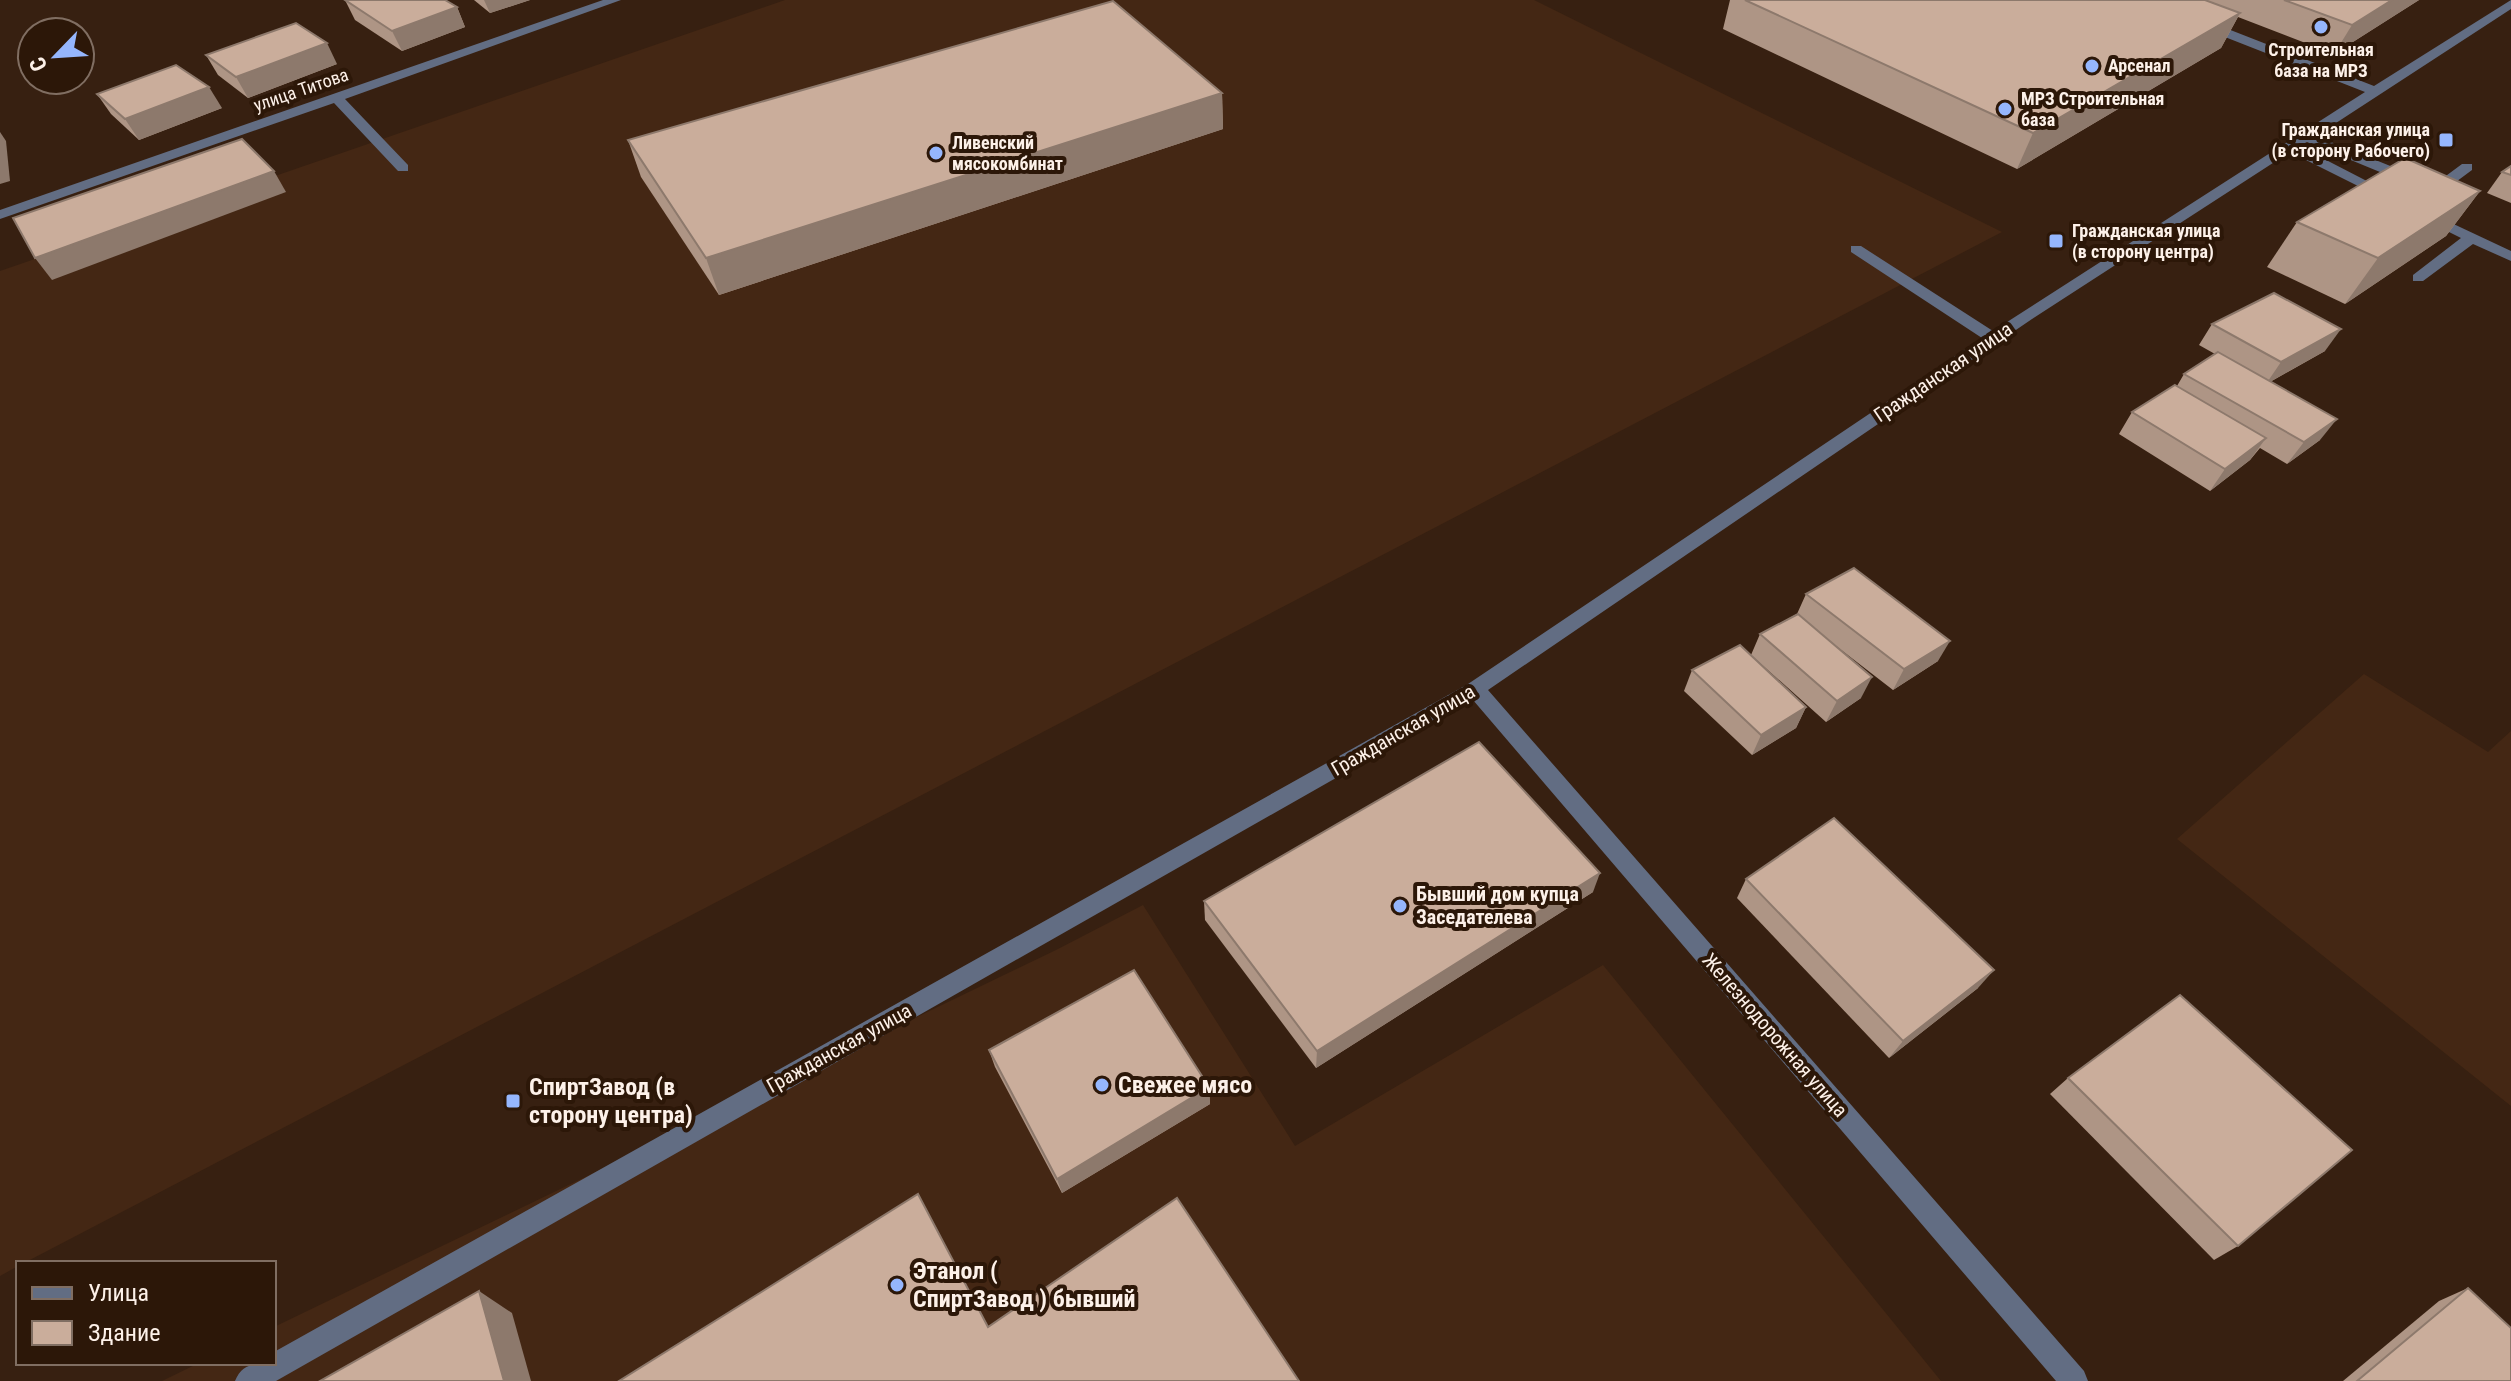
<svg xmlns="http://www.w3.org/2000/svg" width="2511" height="1381" font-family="'Roboto Condensed',sans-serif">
<rect width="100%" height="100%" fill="#372011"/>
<g fill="#442714">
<path d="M785,0H1534L2002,232L24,1263H18V1266L0,1276V271Z"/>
<path d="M2364,674L2488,752L2511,731V1106L2177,839Z"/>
<path d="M1143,905L1295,1146L1603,965L1941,1381H162L199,1363H274V1327L1056,950Z"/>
</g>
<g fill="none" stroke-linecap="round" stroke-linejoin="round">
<g fill="#626d83" fill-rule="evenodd">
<path d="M603,0H621L345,99L408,165V171H398L334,103L0,219V210Z"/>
<path d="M2511,0V9L2316,136L2435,184L2462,164H2472V170L2441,193H2431L2307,142L2299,146L2392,194L2390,197H2380L2290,152L2032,319L1488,690L2084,1371L2088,1381H2056L1473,700L276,1381H235C242,1363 256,1363 274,1363V1352L1468,684L1982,338L1851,252V246H1861L1993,331L2365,92L2202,28V22H2210L2374,86Z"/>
<path d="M2428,212L2511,251V261L2473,244L2423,281H2413V275L2461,238L2423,219V213Z"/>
</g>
</g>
<g fill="#ae9585">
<path d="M345,0L457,7L465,27L402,51L355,20Z"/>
<path d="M474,0H530L490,13Z"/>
<path d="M1730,0H2419L2334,54L2238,17L2221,48L2017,169L1723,29Z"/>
<path d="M206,55L337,64L248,98L218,75Z"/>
<path d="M1222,93L1223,129L719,295L641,177L628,140Z"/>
<path d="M97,94L222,108L139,140L111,114Z"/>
<path d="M2511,166V203L2487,193L2502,172Z"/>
<path d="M2480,191L2446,236L2345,304L2267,267L2297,222Z"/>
<path d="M2212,324L2325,351L2270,382L2320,440L2287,464L2260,448L2250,460L2210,491L2119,434L2132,412L2177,386L2184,374L2215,354L2199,345Z"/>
<path d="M1806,594L1938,661L1893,690L1827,639L1861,698L1826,722L1751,655L1760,634L1797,614Z"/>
<path d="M1692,670L1806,707L1796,728L1752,755L1684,691Z"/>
<path d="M1746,879L1978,988L1889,1058L1737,898Z"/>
<path d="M1593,892L1316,1068L1205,920L1204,901Z"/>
<path d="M989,1050L1209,1087L1210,1104L1062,1193L995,1067Z"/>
<path d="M2068,1078L2238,1246L2214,1260L2050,1094Z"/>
<path d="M2468,1288L2511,1381H2343L2439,1301Z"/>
</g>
<g fill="#8d796c">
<path d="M484,0H530L490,13Z"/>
<path d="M2392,0H2419L2334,54L2352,25Z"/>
<path d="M457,7L465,27L402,51L392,31Z"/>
<path d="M2240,13L2221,48L2017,169L2033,133Z"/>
<path d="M327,43L337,64L248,98L236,77Z"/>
<path d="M209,87L222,108L139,140L125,119Z"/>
<path d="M1222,93L1223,129L719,295L706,258Z"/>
<path d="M0,132L6,141L10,181L0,184Z"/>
<path d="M274,171L286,192L52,280L35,258Z"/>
<path d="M2480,191L2446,236L2345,304L2378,258Z"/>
<path d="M2341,329L2325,351L2266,384L2281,362Z"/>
<path d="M2337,419L2320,440L2287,464L2304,442Z"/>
<path d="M2266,438L2250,460L2210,491L2225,469Z"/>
<path d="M1950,641L1938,661L1893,690L1904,669Z"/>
<path d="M1872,677L1861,698L1826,722L1837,701Z"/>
<path d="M1806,707L1796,728L1752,755L1761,735Z"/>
<path d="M1600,873L1593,892L1316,1068L1317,1051Z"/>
<path d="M1994,970L1978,988L1889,1058L1903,1041Z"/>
<path d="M1209,1087L1210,1104L1062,1193L1057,1179Z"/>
<path d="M479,1291L512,1313L531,1381H504Z"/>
</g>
<g fill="#caad9b" stroke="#8d796c" stroke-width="2">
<path d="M345,0H445L457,7L392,31Z"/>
<path d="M1745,0H2205L2240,13L2033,133Z"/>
<path d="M2284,0H2392L2352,25Z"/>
<path d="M1113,1L1222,93L706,258L628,140Z"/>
<path d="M296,23L327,43L236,77L206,55Z"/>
<path d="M176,65L209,87L125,119L97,94Z"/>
<path d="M242,139L274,171L35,258L13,218Z"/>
<path d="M2405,158L2480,191L2378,258L2297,222Z"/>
<path d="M2511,166V175L2502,172Z"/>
<path d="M2274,293L2341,329L2281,362L2212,324Z"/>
<path d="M2218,352L2337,419L2304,442L2184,374Z"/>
<path d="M2175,385L2266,438L2225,469L2132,412Z"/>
<path d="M1854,568L1950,641L1904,669L1806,594Z"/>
<path d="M1798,614L1872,677L1837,701L1760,634Z"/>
<path d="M1740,645L1806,707L1761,735L1692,670Z"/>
<path d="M1479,742L1600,873L1317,1051L1204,901Z"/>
<path d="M1834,818L1994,970L1903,1041L1746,879Z"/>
<path d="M1134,970L1209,1087L1057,1179L989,1050Z"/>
<path d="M2180,995L2352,1150L2238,1246L2068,1078Z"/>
<path d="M918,1194L988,1327L1177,1198L1299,1381H619Z"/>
<path d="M2468,1288L2511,1328V1381H2357Z"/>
<path d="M479,1291L504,1381H320Z"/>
</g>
<g fill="#95b6fd" stroke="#2c1708" stroke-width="3">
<circle cx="2321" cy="27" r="8"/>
<circle cx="2092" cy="66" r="8"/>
<circle cx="2005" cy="109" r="8"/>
<rect x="2438" y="132" width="16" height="16" rx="4"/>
<circle cx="936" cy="153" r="8"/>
<rect x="2048" y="233" width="16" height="16" rx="4"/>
<circle cx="1400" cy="906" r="8"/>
<circle cx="1102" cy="1085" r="8"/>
<rect x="505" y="1093" width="16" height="16" rx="4"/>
<circle cx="897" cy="1285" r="8"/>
</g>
<g text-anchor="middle" stroke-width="8" stroke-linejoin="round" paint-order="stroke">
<g font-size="18" font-weight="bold" fill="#fdf1e9" stroke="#2c1708" text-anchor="start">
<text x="2321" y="56" text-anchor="middle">Строительная<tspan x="2321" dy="21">база на МРЗ</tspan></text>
<text x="2108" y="72">Арсенал</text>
<text x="2021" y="105">МРЗ Строительная<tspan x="2021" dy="21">база</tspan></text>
<text x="2430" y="136" text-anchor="end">Гражданская улица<tspan x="2430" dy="21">(в сторону Рабочего)</tspan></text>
<text x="952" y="149">Ливенский<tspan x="952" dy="21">мясокомбинат</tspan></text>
<text x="2072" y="237">Гражданская улица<tspan x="2072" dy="21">(в сторону центра)</tspan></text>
</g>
<g font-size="18" fill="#fdf1e9" stroke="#2c1708">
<text transform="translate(301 90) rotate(-19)" y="6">улица Титова</text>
</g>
<g font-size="20" fill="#fdf1e9" stroke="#2c1708">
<text transform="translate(1943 372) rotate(-34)" y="7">Гражданская улица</text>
<text transform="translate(1403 730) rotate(-30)" y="7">Гражданская улица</text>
<text transform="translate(1775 1035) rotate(49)" y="7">Железнодорожная улица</text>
<text transform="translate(839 1048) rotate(-29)" y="7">Гражданская улица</text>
</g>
<g font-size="20" font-weight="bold" fill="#fdf1e9" stroke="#2c1708" text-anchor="start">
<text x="1416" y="901">Бывший дом купца<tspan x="1416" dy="23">Заседателева</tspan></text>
</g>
<g font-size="24" font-weight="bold" fill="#fdf1e9" stroke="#2c1708" text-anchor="start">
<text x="1118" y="1093">Свежее мясо</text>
<text x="529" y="1095">СпиртЗавод (в<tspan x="529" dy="28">сторону центра)</tspan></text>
<text x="913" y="1279">Этанол (<tspan x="913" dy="28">СпиртЗавод ) бывший</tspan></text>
</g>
</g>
<rect x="16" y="1261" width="260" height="104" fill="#2c1708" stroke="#806e62" stroke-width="2"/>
<rect x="32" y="1287" width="40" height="12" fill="#626d83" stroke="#806e62" stroke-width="2"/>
<text x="88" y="1301" font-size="24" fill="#fdf1e9">Улица</text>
<rect x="32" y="1321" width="40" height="24" fill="#caad9b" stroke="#806e62" stroke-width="2"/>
<text x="88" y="1341" font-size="24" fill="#fdf1e9">Здание</text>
<g transform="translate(56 56) rotate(245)"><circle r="38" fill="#2c1708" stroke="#806e62" stroke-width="2"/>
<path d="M0-6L14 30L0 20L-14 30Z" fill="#95b6fd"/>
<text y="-12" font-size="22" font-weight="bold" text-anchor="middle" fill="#fdf1e9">С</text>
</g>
</svg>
